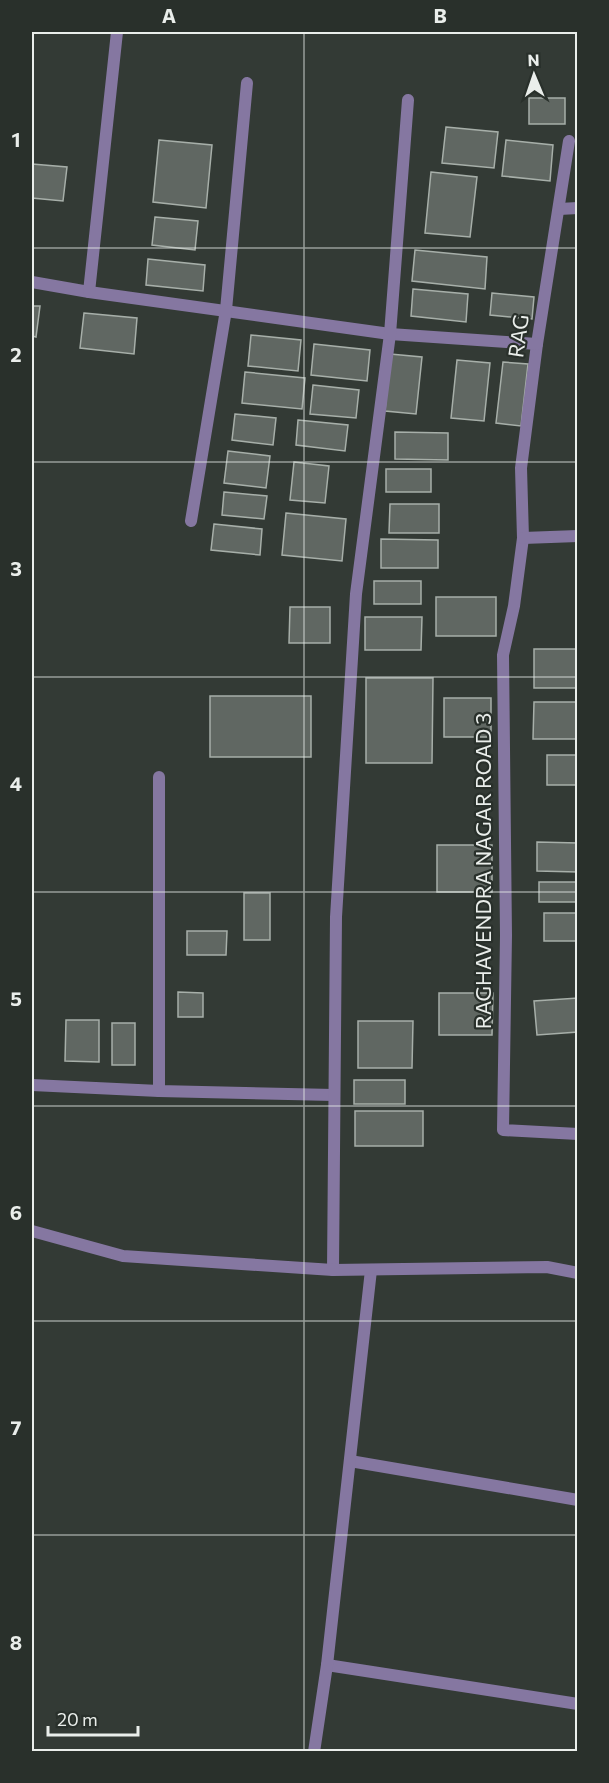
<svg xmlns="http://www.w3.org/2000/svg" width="609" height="1783" font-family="Commissioner,sans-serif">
<rect width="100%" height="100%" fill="#333a35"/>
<g fill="#606762" stroke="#a7afa9" stroke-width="1.5">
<rect x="529" y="98" width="36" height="26"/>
<path d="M446,127L498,132L494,168L442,163Z"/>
<path d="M159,140L212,145L206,208L153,202Z"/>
<path d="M506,140L553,145L550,181L502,176Z"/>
<path d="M32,164L67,167L63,201L32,198Z"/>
<path d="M431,172L477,177L470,237L425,233Z"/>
<path d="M155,217L198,221L195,250L152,245Z"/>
<path d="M415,250L487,257L485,289L412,281Z"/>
<path d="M148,259L205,265L203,291L146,285Z"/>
<path d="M413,289L468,294L466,322L411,316Z"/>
<path d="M492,293L534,297L532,319L490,315Z"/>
<path d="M32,306H40L36,337L32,336Z"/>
<path d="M84,313L137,318L134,354L80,348Z"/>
<path d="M251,335L301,340L298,371L248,366Z"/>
<path d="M314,344L370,350L367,381L311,375Z"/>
<path d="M390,354L422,357L416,414L385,411Z"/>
<path d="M457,360L490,363L484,421L451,418Z"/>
<path d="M503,362L528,364L521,426L496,423Z"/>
<path d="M245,372L305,378L302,409L242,403Z"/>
<path d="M313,385L359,390L356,418L310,414Z"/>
<path d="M235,414L276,418L273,445L232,440Z"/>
<path d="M298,420L348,425L345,451L296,445Z"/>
<path d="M395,432L448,433V460L395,459Z"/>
<path d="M228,451L270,456L266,488L224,483Z"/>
<path d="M294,462L329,466L325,503L290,500Z"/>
<rect x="386" y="469" width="45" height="23"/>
<path d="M224,492L267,496L264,519L222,515Z"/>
<path d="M390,504H439V533H389Z"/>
<path d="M286,513L346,519L342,561L282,555Z"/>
<path d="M214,524L262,529L260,555L211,550Z"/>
<path d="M381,539L438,540V568H381Z"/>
<rect x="374" y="581" width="47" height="23"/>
<rect x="436" y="597" width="60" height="39"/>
<path d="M290,607H330V643H289Z"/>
<path d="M365,617H422L421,650H365Z"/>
<rect x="534" y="649" width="44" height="39"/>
<path d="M366,678H433L432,763H366Z"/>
<rect x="210" y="696" width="101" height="61"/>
<rect x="444" y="698" width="47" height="39"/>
<path d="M534,702H578V739H533Z"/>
<rect x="547" y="755" width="31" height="30"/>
<path d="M537,842L578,843V872L537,871Z"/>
<rect x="437" y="845" width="55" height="47"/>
<rect x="539" y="882" width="39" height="20"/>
<rect x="244" y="893" width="26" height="47"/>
<rect x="544" y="913" width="34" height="28"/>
<path d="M187,931H227L226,955H187Z"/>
<path d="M178,992L203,993V1017H178Z"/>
<path d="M439,993H493L492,1035H439Z"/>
<path d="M578,998V1032L537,1035L534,1001Z"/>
<path d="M66,1020H99V1062L65,1061Z"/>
<path d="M358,1021H413L412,1068H358Z"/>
<rect x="112" y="1023" width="23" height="42"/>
<rect x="354" y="1080" width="51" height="24"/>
<rect x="355" y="1111" width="68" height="35"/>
</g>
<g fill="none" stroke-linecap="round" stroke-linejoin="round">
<g stroke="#8577a1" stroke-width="12">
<path d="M569,141L537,344L521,468L523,538L514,606L503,655L506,935L503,1130L578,1134"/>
<path d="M559,209L578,208"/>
<path d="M32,282L89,292L390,334L537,344"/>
<path d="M89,292L117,32"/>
<path d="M191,521L226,310L247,83"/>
<path d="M523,538L578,536"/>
<path d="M32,1085L159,1091L334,1095"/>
<path d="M159,1091V777"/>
<path d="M333,1270L336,917L356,594L390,334L408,100"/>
<path d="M350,1461L578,1500"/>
<path d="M327,1665L578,1704"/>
<path d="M314,1752L327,1665L371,1270"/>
</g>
<path stroke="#8577a1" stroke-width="12" d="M32,1231L123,1256L333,1270L547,1267L578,1273"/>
</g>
<path fill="none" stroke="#eaeeeb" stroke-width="1.5" stroke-opacity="0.55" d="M304,32V1752M32,248H578M32,462H578M32,677H578M32,892H578M32,1106H578M32,1321H578M32,1535H578"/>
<g text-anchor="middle" stroke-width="4.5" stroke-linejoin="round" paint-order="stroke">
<g font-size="21" fill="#eaeeeb" stroke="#29302b">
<text transform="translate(519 336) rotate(-82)" y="7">RAG</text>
<text transform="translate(484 871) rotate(-90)" y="7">RAGHAVENDRA NAGAR ROAD 3</text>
</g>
</g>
<rect width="609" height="1783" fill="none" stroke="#29302b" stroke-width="66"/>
<g transform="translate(534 75) rotate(358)" stroke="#29302b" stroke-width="4.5" paint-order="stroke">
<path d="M0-4.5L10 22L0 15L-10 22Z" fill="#eaeeeb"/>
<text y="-9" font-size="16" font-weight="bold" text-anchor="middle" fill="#eaeeeb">N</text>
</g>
<path d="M48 1726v9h90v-9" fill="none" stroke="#eaeeeb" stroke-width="3"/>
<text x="57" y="1726" font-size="18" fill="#eaeeeb" stroke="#29302b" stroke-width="4.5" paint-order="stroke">20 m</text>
<rect x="33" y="33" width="543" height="1717" fill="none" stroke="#eaeeeb" stroke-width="2"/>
<g font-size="20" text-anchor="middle" font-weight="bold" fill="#eaeeeb">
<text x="169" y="23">A</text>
<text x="440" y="23">B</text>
<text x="16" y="147">1</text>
<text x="16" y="362">2</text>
<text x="16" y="576">3</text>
<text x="16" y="791">4</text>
<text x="16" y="1006">5</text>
<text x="16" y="1220">6</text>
<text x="16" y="1435">7</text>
<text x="16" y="1650">8</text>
</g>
</svg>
